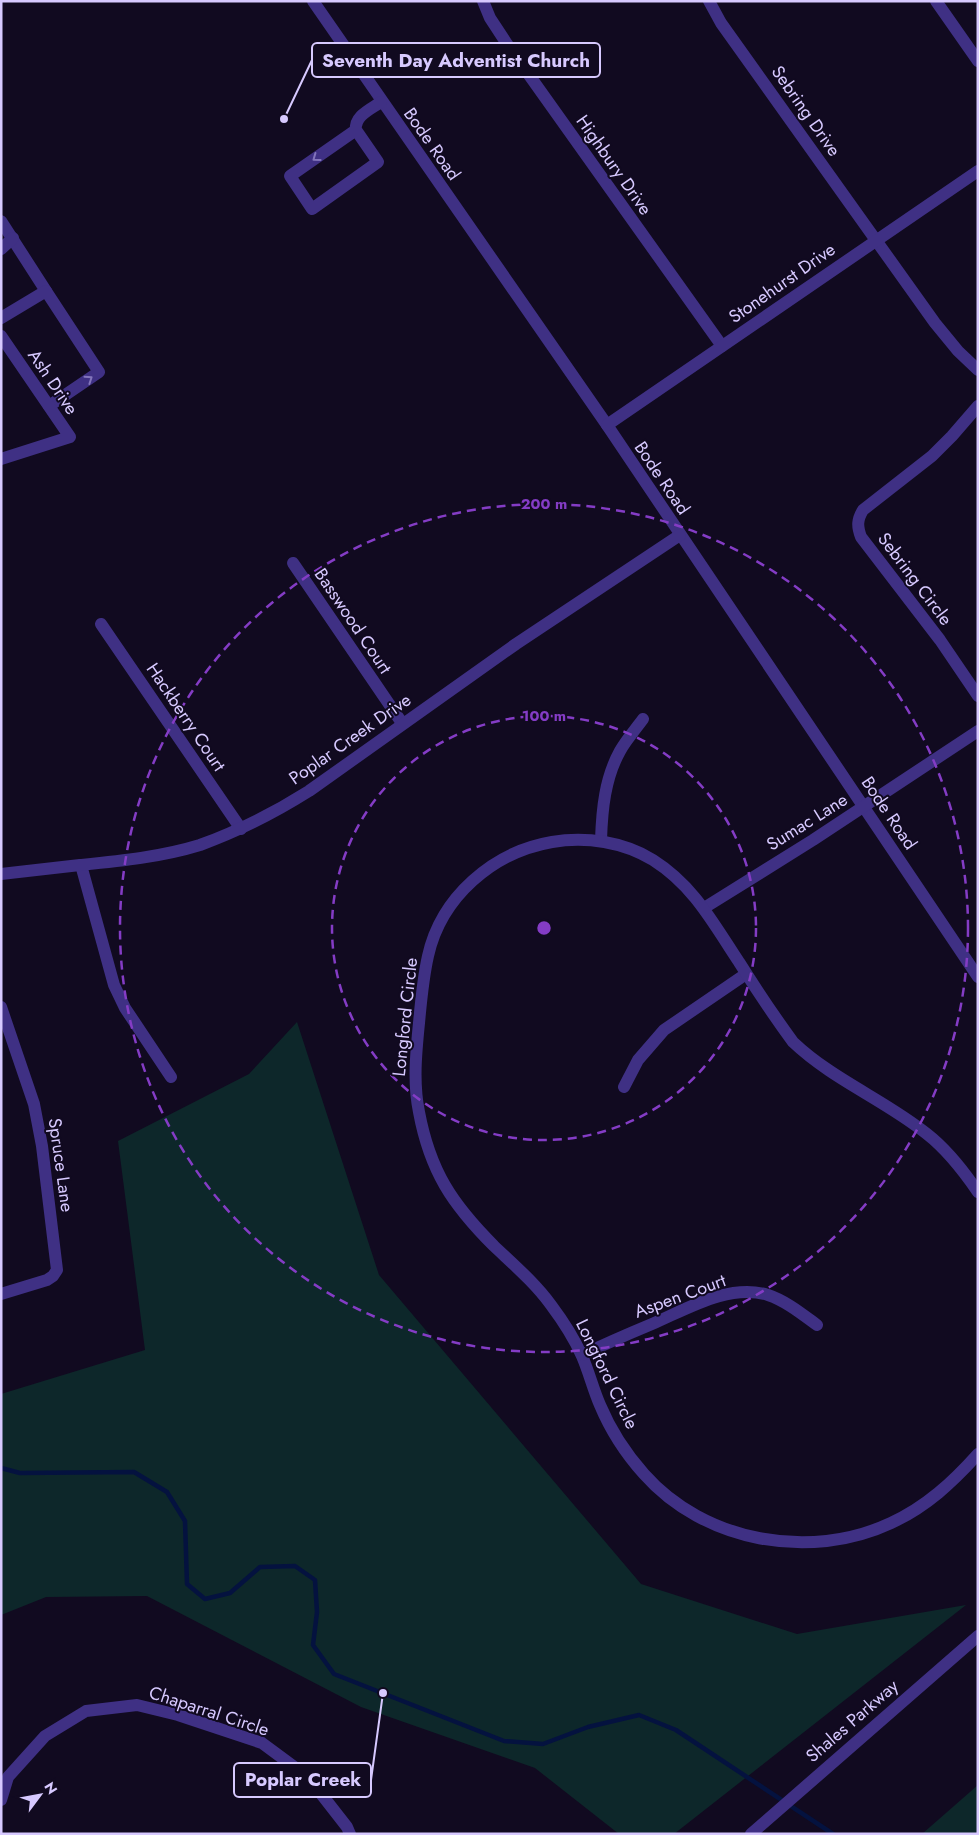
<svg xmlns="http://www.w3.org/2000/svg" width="979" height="1835" font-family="Jost,sans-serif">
<rect width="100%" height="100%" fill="#110a20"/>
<g fill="#0d272a">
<path d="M297,1022L379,1275L641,1584L797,1634L966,1605L674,1834H619L535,1768L361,1707L147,1596L46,1597L1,1615V1394L145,1350L118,1141L249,1074Z"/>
<path d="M978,1785V1834H922Z"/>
</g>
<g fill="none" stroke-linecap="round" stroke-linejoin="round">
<path stroke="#04123f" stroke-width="4.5" d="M1,1468L20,1473L134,1472L167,1492L185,1521L187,1584L205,1599L230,1593L260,1567L295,1566L315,1580L317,1612L313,1645L334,1674L504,1741L543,1744L588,1727L639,1715L676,1730L833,1834"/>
<g stroke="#3f3084" stroke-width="12">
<path d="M313,1L607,425L978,977"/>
<path d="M483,1L490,18L507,44L722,346"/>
<path d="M709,1L721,23L935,323L958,351L978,370"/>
<path d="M936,1L978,61"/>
<path d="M356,130L290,176L312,209L378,162L356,130C354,116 371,109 381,102"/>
<path d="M1,221L46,291"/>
<path d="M1,249L13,238"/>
<path d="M1,318L46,291L99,372L49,406"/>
<path d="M1,336L70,437L1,459"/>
<path d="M978,406L952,436L932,456L863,510C857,520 857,526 861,537L940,640L978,696"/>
<path d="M607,425L978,171"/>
<path d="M293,563L402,723"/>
<path d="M101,624L241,829"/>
<path d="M601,840C602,809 605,778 620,751C626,740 635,730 643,719"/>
<path d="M81,865L114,985L125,1008L171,1077"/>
<path d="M1,874C28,871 54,868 80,865C120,861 161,857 200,845C239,831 274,813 309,791L516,644L680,535"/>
<path d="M704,908L813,840L978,731"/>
<path d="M1,1007L34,1104L42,1146L57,1270L53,1276L47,1280L1,1294"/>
<path d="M624,1087L638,1060L664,1030L746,974"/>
<path d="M978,1192C965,1173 945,1148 927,1134C885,1100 833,1080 793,1042C774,1016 756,989 739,962C713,923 694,886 653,860C624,842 586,836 552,842C493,852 441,897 428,956C423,978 421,1001 419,1023C416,1053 413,1083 419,1112C430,1171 452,1204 494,1246C514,1265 535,1283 551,1305C563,1321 574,1338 582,1356C589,1372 593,1389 600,1405C610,1429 627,1455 644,1474C704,1542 810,1561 891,1523C926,1507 953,1482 978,1454"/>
<path d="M582,1355C605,1344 628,1334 652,1324C687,1309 729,1283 768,1295C786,1301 802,1314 817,1325"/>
<path d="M1,1800L8,1777L45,1736L86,1711L137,1705L178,1715L262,1743L308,1777L347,1827L350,1834"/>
<path d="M751,1834L978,1636"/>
</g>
</g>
<defs><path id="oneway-chevron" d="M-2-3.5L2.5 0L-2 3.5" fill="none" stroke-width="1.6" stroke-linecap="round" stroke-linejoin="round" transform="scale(1.25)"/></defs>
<g stroke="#8375bb">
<use href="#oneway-chevron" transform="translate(316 158) rotate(144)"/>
<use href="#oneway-chevron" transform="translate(89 379) rotate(-34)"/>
</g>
<g fill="none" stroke="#843cc5" stroke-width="2.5" stroke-dasharray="9 6">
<circle cx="544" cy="928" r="212"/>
<circle cx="544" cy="928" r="424"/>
</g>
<g text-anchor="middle" stroke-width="4" stroke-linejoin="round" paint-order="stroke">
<g font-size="18" fill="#d7c9ff" stroke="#110a20">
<text transform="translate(806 111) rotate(55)" y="6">Sebring Drive</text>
<text transform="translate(432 144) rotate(55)" y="6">Bode Road</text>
<text transform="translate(614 165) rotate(55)" y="6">Highbury Drive</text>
<text transform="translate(782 283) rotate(-35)" y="6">Stonehurst Drive</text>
<text transform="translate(53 382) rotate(56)" y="6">Ash Drive</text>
<text transform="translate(662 478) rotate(56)" y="6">Bode Road</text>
<text transform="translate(915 579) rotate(53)" y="6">Sebring Circle</text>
<text transform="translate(353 621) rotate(56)" y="6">Basswood Court</text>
<text transform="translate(186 717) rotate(56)" y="6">Hackberry Court</text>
<text transform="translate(350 739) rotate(-35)" y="6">Poplar Creek Drive</text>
<text transform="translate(889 813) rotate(56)" y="6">Bode Road</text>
<text transform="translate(807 822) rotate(-32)" y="6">Sumac Lane</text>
<text transform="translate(405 1017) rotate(-84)" y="6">Longford Circle</text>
<text transform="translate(61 1165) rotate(82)" y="6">Spruce Lane</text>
<text transform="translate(680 1296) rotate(-20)" y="6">Aspen Court</text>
<text transform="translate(607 1374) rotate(64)" y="6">Longford Circle</text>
<text transform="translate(209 1711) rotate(18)" y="6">Chaparral Circle</text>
<text transform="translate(852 1721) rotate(-41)" y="6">Shales Parkway</text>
</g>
</g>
<circle cx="544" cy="928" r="8" fill="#843cc5" stroke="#110a20" stroke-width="2.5"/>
<g font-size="15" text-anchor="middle" font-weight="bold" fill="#843cc5" stroke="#110a20" stroke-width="4" stroke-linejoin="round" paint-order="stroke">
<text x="544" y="509">200 m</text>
<text x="544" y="721">100 m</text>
</g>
<path fill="none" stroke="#d7c9ff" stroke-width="2" d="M284 119L312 60M383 1693L371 1780"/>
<g fill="#d7c9ff" stroke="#110a20" stroke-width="2">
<circle cx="284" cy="119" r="5"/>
<circle cx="383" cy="1693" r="5"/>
</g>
<g fill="#110a20" stroke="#d7c9ff" stroke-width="2">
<rect x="312" y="43" width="288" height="34" rx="5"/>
<rect x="234" y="1763" width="137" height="34" rx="5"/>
</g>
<g font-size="19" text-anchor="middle" font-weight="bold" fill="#d7c9ff">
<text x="456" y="67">Seventh Day Adventist Church</text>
<text x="303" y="1786">Poplar Creek</text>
</g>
<rect width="979" height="1835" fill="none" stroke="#d7c9ff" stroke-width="5"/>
<g transform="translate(40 1795) rotate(58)" stroke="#110a20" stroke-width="4" paint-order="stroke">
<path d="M0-4L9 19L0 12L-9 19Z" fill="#d7c9ff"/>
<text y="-8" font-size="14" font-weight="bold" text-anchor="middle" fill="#d7c9ff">N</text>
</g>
</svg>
